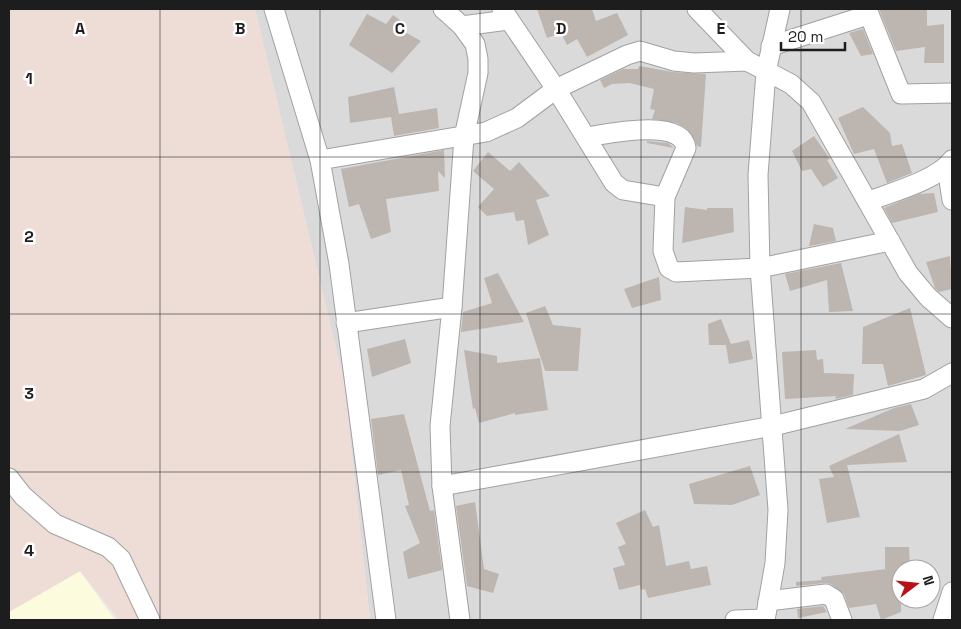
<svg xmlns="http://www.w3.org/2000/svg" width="961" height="629" font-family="'Space Grotesk',sans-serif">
<rect width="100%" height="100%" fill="#ede9e3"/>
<path fill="#dbdada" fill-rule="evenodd" d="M255,9H952V620H370L344,382ZM901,569H931V599H901Z"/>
<path fill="#fcfbdd" d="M80,571L115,620H9V612Z"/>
<path fill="#eeddd7" d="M9,9H255L344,382L370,620H119L80,571L9,612Z"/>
<g fill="#bdb5b0">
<path d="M537,9H592L596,21L617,13L628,35L587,57L577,39L567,45L561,33L547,38Z"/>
<path d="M879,9H927V26L944,24V63H924L925,47L896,51Z"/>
<path d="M367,14L386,24L393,15L407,25L403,31L421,41L392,73L349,45Z"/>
<path d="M863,29L873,54L861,56L849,33Z"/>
<path d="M639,66L673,72L706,74L701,147L697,146L687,129L677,123L652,119L655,110L650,109L654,89L630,83L612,84L604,88L600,80L623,69H638Z"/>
<path d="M394,87L399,114L437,108L439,128L394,136L391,117L350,123L348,97Z"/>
<path d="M863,107L890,133L892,146L902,144L912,173L887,183L874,149L854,154L838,118Z"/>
<path d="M814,136L830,159L827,160L838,178L823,187L811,169L802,171L792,151Z"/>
<path d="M647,141L668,143L674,148L647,143Z"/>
<path d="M444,150L445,178L438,171L439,191L386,199L391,232L371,239L359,204L349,207L341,169Z"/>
<path d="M488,152L510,171L519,162L550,196L536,200L549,235L528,245L524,220L516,221L514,212L487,216L478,207L494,189L473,171Z"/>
<path d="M934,193L938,212L892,223L884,208L919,194Z"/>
<path d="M685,207L707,210V208H733L734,232L682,243Z"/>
<path d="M814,224L833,228L836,241L809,246Z"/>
<path d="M950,256L952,289L939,292L935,288L926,262Z"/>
<path d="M841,263L853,311L829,312L827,280L790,291L785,274Z"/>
<path d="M498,273L524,322L461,332L463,312L492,303L484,278Z"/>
<path d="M659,277L661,300L632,308L624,289Z"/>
<path d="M545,306L553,325L581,328L578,371H545L526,313Z"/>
<path d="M910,308L926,375L888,386L883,364H862L863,327Z"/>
<path d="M721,319L731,344L749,340L753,359L729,364L726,345H728H709L708,324Z"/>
<path d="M405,339L411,363L372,377L367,349Z"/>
<path d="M464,350L497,356V363L540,358L548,410L515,415V413L479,423L475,408L473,409Z"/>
<path d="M816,350L817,360L823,359L824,373L854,374L853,395L835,399L836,396L785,399L782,352Z"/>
<path d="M911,404L919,425L900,431L845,429L894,408Z"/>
<path d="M404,414L430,511L434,510L442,570L408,579L403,552L420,543L405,506L409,505L401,470L378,475L371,419Z"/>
<path d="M899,434L907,462L847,465L860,517L827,523L819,479L834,477L829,466Z"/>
<path d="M750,466L760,495L732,505L694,504L689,484Z"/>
<path d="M475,502L484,569L499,574L493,593L467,586L456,506Z"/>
<path d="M645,510L653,527L659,525L666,566L689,561L691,569L707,566L711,585L648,598L645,589L641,590L640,585L619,590L613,568L625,565L618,547L626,544L616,523Z"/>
<path d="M885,547H909L910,569H901V612L881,620L876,604L849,608L844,594L831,584L825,583L796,586V582L822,580L821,577L887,569H885Z"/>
<path d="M823,606L827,612L798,618L797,609Z"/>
</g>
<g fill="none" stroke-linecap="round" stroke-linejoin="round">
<defs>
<g id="minor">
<path d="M274,9L320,160L339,264L386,620"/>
<path d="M443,9L462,26L475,44L478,59V73L464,137L452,307L440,426L442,486L460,620"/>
<path d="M502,9L556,89L614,183L623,190L665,197"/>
<path d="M697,9L747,61L791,84L811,102L908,273L928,297L952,318"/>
<path d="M867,9L901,94L952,93"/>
<path d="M462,26L508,20"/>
<path d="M771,46L868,15"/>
<path d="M587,137C606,134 682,117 686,148L665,197L663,251L669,268L676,272L760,268L890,241"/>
<path d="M320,160L486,132L517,118L556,89L627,55L640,51L674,61L694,63L747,61"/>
<path d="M947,167L952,200"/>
<path d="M869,201C893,192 937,180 952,160"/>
<path d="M346,323L452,307"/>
<path d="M9,478L23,496L55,524L108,547L121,559L150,620"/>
<path d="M442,486L773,426L924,389L952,373"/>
<path d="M768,601L826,594L834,599L842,620"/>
<path d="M735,620L765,619"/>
<path d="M765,620L775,563L778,510L760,268L758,175L766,72L780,9"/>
<path d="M943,620L952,592"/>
</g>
</defs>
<use href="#minor" stroke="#a1a1a1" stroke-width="21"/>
<use href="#minor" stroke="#fff" stroke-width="19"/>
</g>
<path fill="none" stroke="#1d1d1d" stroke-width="1" stroke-opacity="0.55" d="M160,9V620M320,9V620M480,9V620M641,9V620M801,9V620M9,157H952M9,314H952M9,472H952"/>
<g font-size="16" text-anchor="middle" font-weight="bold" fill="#1d1d1d" stroke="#fff" stroke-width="5" stroke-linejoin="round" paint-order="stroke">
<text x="80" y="34">A</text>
<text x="240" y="34">B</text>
<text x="400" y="34">C</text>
<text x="561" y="34">D</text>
<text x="721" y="34">E</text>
<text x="29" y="84">1</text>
<text x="29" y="242">2</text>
<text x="29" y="399">3</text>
<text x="29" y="556">4</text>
</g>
<rect width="961" height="629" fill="none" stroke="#1d1d1d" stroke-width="20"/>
<g transform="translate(916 584) rotate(74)"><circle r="24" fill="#ffffff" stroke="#a5a5a5"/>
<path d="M0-4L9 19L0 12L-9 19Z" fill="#b91117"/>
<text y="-8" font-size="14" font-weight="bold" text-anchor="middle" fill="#1d1d1d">N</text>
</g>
<path d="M781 42v8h64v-8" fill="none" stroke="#1d1d1d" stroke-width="2.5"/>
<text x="788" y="42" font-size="15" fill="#1d1d1d" stroke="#ffffff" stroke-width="4" paint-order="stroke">20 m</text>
</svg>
